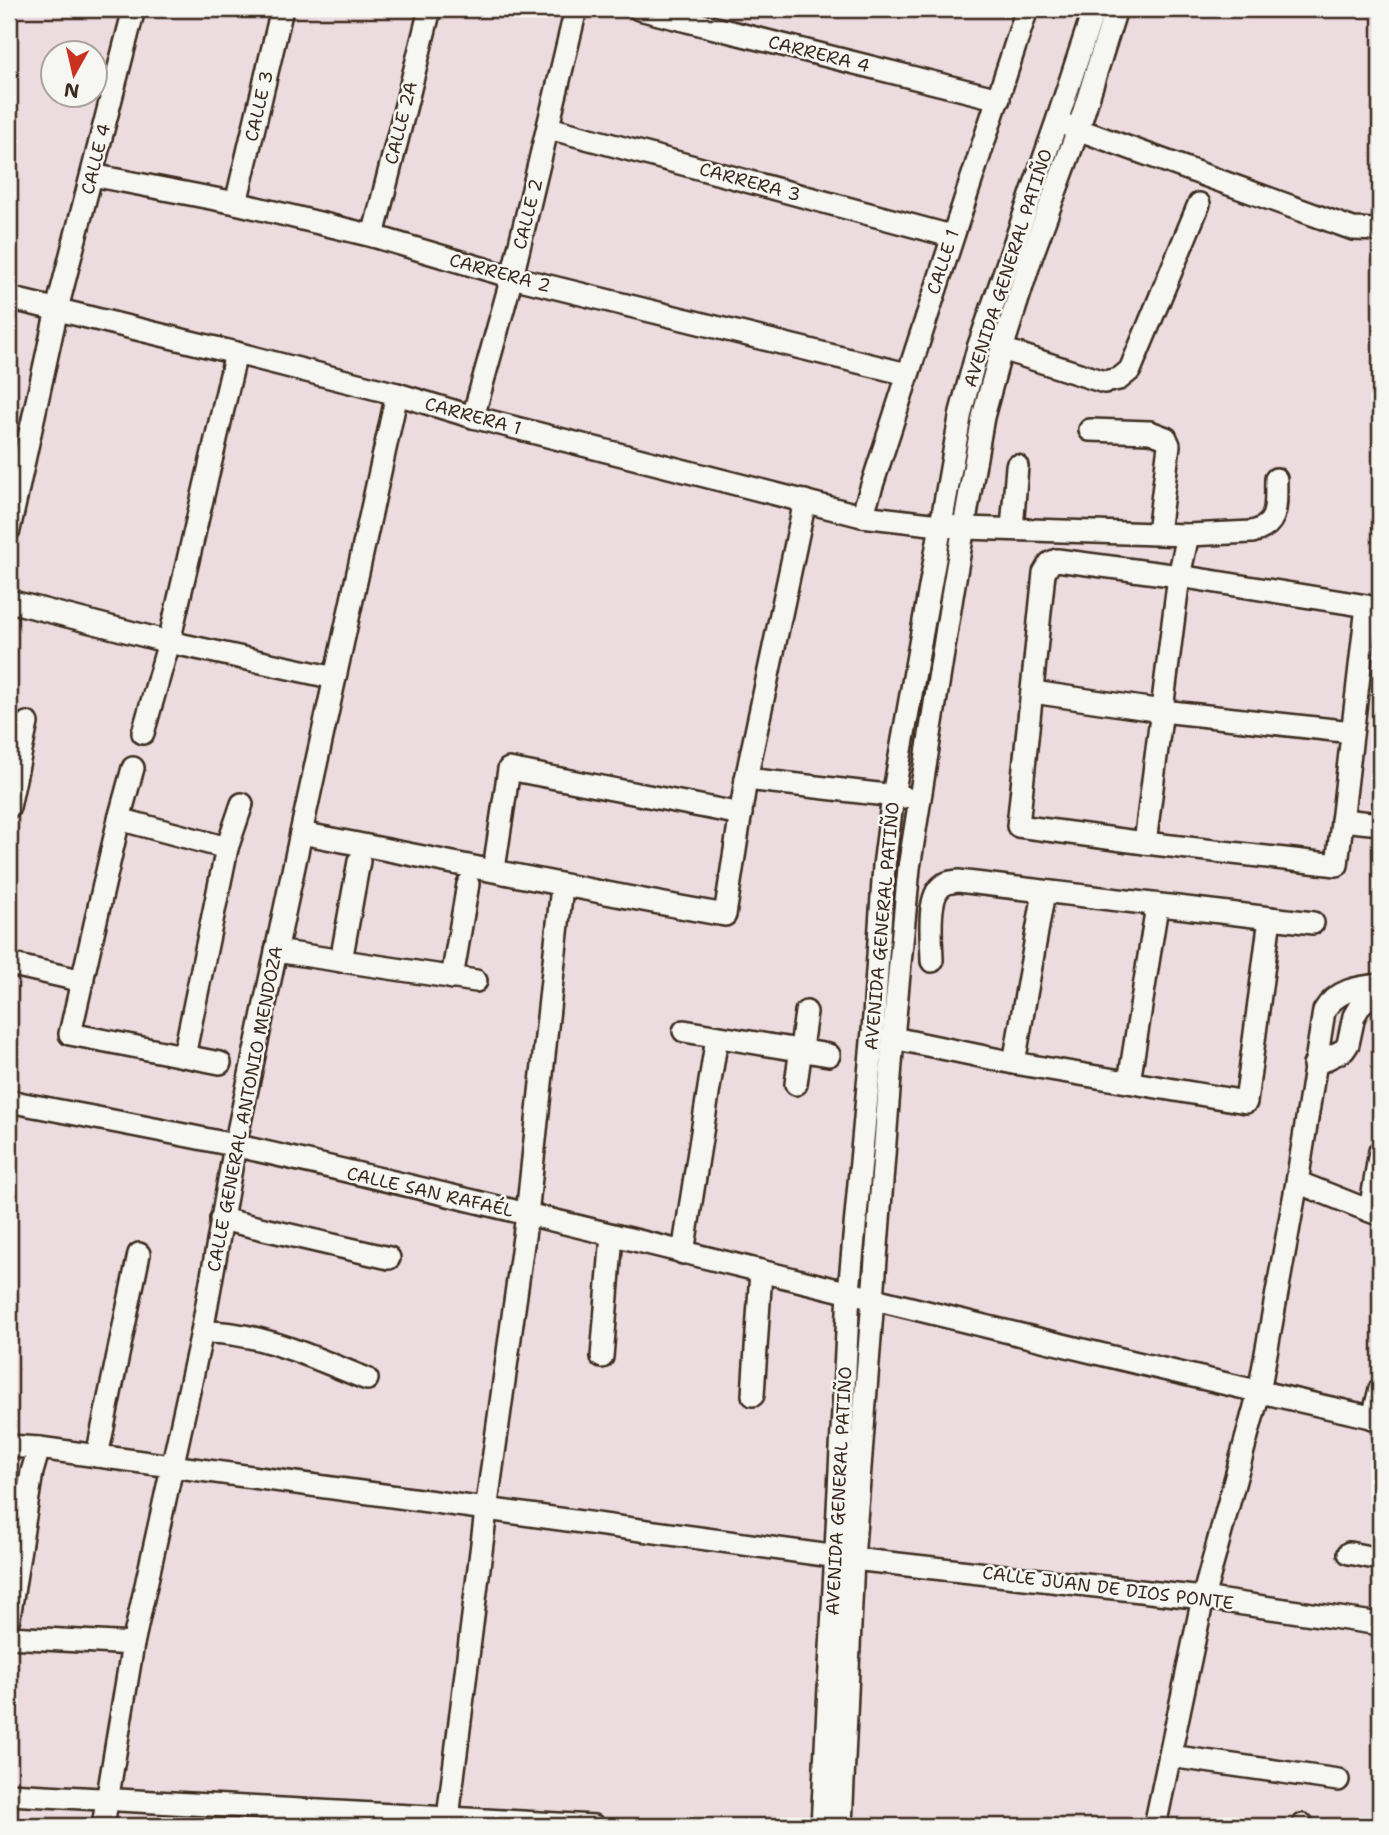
<svg xmlns="http://www.w3.org/2000/svg" width="1389" height="1835" font-family="'Shantell Sans',sans-serif">
<rect width="100%" height="100%" fill="#eddcdf"/>
<filter id="ink" filterUnits="userSpaceOnUse"><feTurbulence type="fractalNoise" baseFrequency=".0143" numOctaves="2"/><feDisplacementMap in="SourceGraphic" scale="14" xChannelSelector="R" yChannelSelector="G"/><feConvolveMatrix kernelMatrix="1 2 1 2 8 2 1 2 1" color-interpolation-filters="sRGB"/></filter>
<g filter="url(#ink)">
<g fill="none" stroke-linecap="round" stroke-linejoin="round">
<defs>
<g id="minor">
<path d="M639,9L999,99"/>
<path d="M1066,125L1353,229L1380,230"/>
<path d="M549,128L951,236"/>
<path d="M92,175L236,203L373,236L512,277L907,374"/>
<path d="M236,203L282,9"/>
<path d="M373,236L430,9"/>
<path d="M9,298L236,353L397,394L473,417L862,516L965,528L1188,535L1252,532C1281,525 1275,503 1276,479"/>
<path d="M1002,349L1104,382L1119,379L1130,370L1199,204"/>
<path d="M473,417L512,277L576,9"/>
<path d="M1090,430L1150,432L1166,438L1169,445L1158,533"/>
<path d="M862,516L1027,9"/>
<path d="M1012,529L1017,466"/>
<path d="M9,530L57,309L134,9"/>
<path d="M1057,560L1179,576L1367,606L1337,865L1145,843L1018,826L1044,573L1050,563Z"/>
<path d="M9,601L169,642L335,678"/>
<path d="M1033,692L1162,711L1352,732"/>
<path d="M143,733L169,642L236,353"/>
<path d="M133,768L119,819L70,1034L220,1063"/>
<path d="M746,779L904,797"/>
<path d="M9,807L27,723"/>
<path d="M119,819L227,848L184,1056"/>
<path d="M1342,820L1380,824"/>
<path d="M301,833C442,860 583,890 725,915L746,779L805,501"/>
<path d="M1145,843L1179,576L1188,535"/>
<path d="M227,848L242,804"/>
<path d="M494,869L509,769L741,814"/>
<path d="M276,951L476,981"/>
<path d="M341,961L359,861"/>
<path d="M932,961C932,942 926,898 942,886C946,882 952,882 958,881L1313,923"/>
<path d="M9,964L83,981"/>
<path d="M452,978L468,884"/>
<path d="M684,1031L829,1055"/>
<path d="M893,1038L1014,1063L1246,1102L1270,918"/>
<path d="M1014,1063L1044,892"/>
<path d="M1314,1065L1344,1050L1348,1044L1354,1016L1361,1004L1380,989"/>
<path d="M1129,1082L1157,906"/>
<path d="M796,1084L806,1012"/>
<path d="M9,1101C85,1116 162,1130 238,1146C620,1232 998,1334 1380,1419"/>
<path d="M1297,1182L1380,1215"/>
<path d="M1370,1211L1380,1151"/>
<path d="M221,1219L389,1258"/>
<path d="M683,1253L717,1037"/>
<path d="M202,1332C259,1331 314,1358 367,1379"/>
<path d="M602,1357L612,1235"/>
<path d="M753,1395L761,1271"/>
<path d="M1373,1418L1380,1389"/>
<path d="M9,1446L39,1448L853,1559L1203,1598L1380,1624"/>
<path d="M97,1456L139,1254"/>
<path d="M1349,1553L1380,1559"/>
<path d="M9,1618L32,1472L39,1448"/>
<path d="M9,1637L133,1644"/>
<path d="M1170,1756L1338,1780"/>
<path d="M9,1794L594,1826"/>
<path d="M103,1826L133,1644L202,1332L235,1146L301,833L397,394"/>
<path d="M447,1826L486,1511L527,1215L562,886"/>
<path d="M822,1826L849,1292L873,1031L884,866L893,796L961,412L978,348L1057,121L1094,9"/>
<path d="M841,1826L853,1559L893,1038L909,868L953,590L983,417L999,358L1032,255L1078,130L1116,9"/>
<path d="M1155,1826L1203,1598L1259,1392L1297,1182L1324,1011C1336,990 1358,987 1380,985"/>
<path d="M1303,1826V1825"/>
</g>
</defs>
<use href="#minor" stroke="#3b2a1e" stroke-width="26"/>
<use href="#minor" stroke="#f6f6f2" stroke-width="21"/>
</g>
</g>
<g text-anchor="middle" stroke-width="5" stroke-linejoin="round" paint-order="stroke">
<g font-size="18" fill="#3b2a1e" stroke="#f6f6f2">
<text transform="translate(819 54) rotate(14)" y="6">CARRERA 4</text>
<text transform="translate(259 106) rotate(-77)" y="6">CALLE 3</text>
<text transform="translate(401 123) rotate(-76)" y="6">CALLE 2A</text>
<text transform="translate(96 159) rotate(-76)" y="6">CALLE 4</text>
<text transform="translate(750 182) rotate(15)" y="6">CARRERA 3</text>
<text transform="translate(528 214) rotate(-76)" y="6">CALLE 2</text>
<text transform="translate(943 262) rotate(-72)" y="6">CALLE 1</text>
<text transform="translate(1008 268) rotate(-72)" y="6">AVENIDA GENERAL PATIÑO</text>
<text transform="translate(500 273) rotate(15)" y="6">CARRERA 2</text>
<text transform="translate(473 416) rotate(15)" y="6">CARRERA 1</text>
<text transform="translate(882 926) rotate(-85)" y="6">AVENIDA GENERAL PATIÑO</text>
<text transform="translate(245 1109) rotate(-79)" y="6">CALLE GENERAL ANTONIO MENDOZA</text>
<text transform="translate(430 1192) rotate(13)" y="6">CALLE SAN RAFAÉL</text>
<text transform="translate(839 1491) rotate(-87)" y="6">AVENIDA GENERAL PATIÑO</text>
<text transform="translate(1108 1588) rotate(7)" y="6">CALLE JUAN DE DIOS PONTE</text>
</g>
</g>
<rect width="1389" height="1835" fill="none" stroke="#f6f6f2" stroke-width="35"/>
<rect x="18" y="18" width="1354" height="1800" fill="none" stroke="#3b2a1e" stroke-width="2.5" filter="url(#ink)"/>
<g transform="translate(74 74) rotate(188)"><circle r="33" fill="#f6f6f2" stroke="#aba49d" stroke-width="2"/>
<path d="M0-5L12 26L0 18L-12 26Z" fill="#c8321e"/>
<text y="-10" font-size="19" font-weight="bold" text-anchor="middle" fill="#3b2a1e">N</text>
</g>
</svg>
